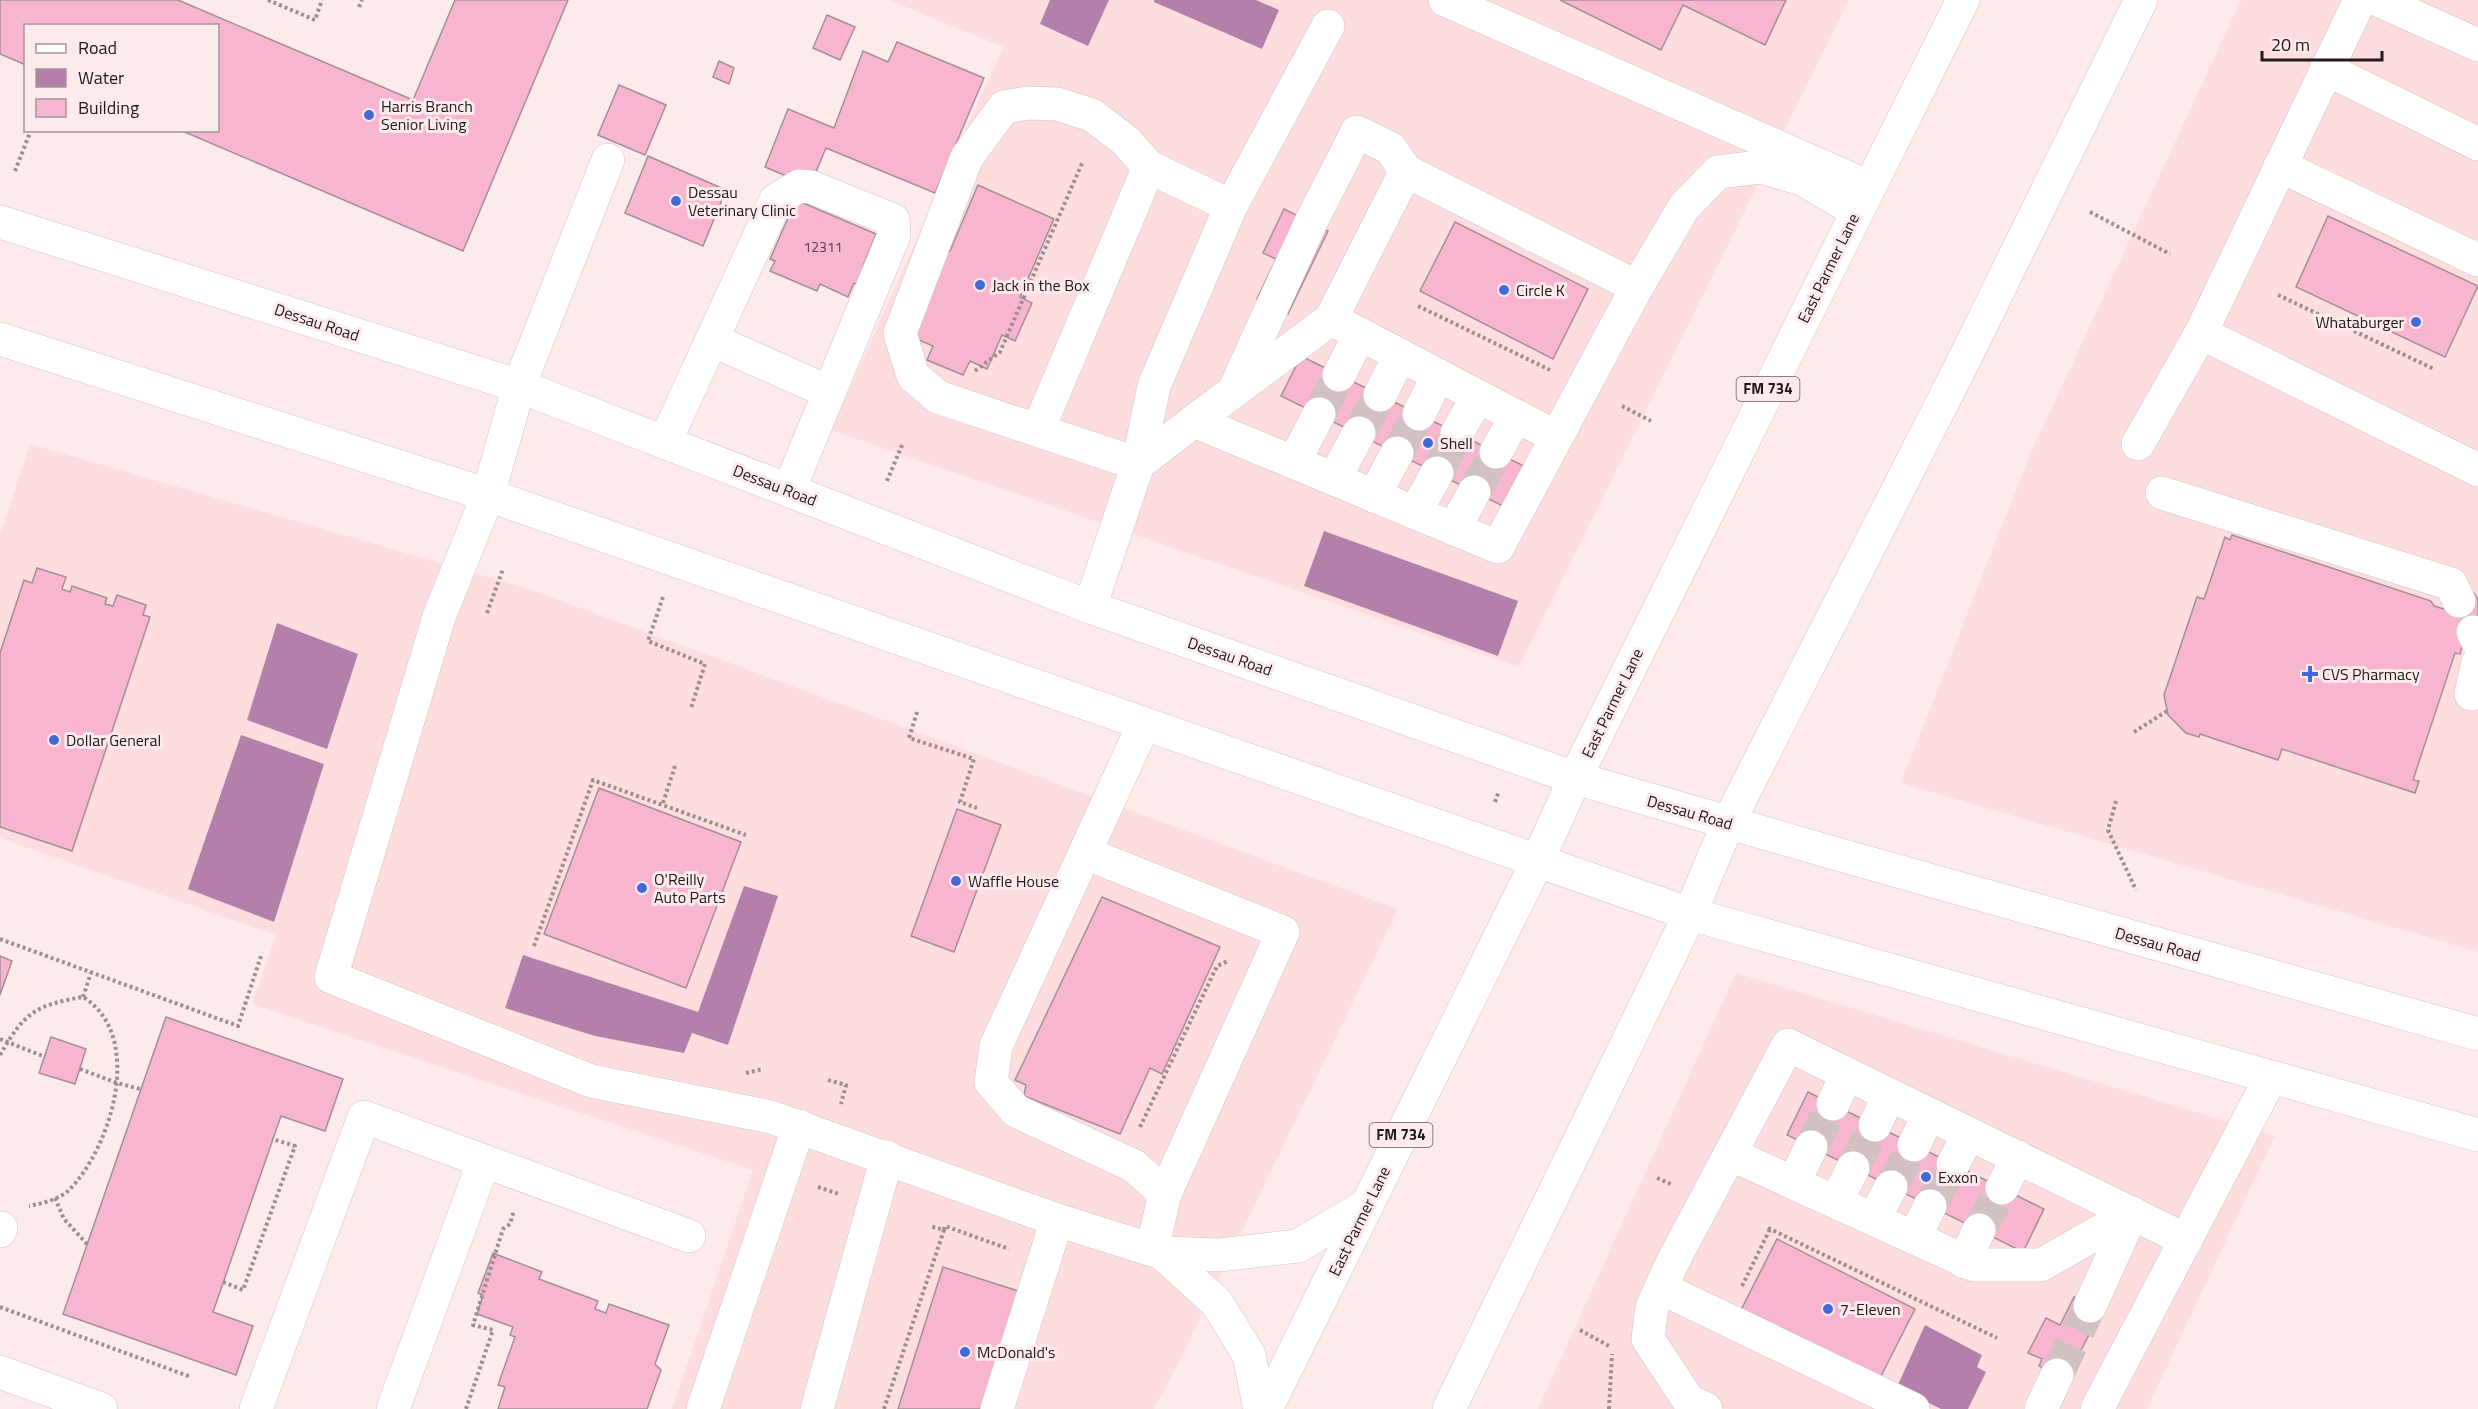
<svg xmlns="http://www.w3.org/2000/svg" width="2478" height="1409" font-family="'Titillium Web',sans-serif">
<rect width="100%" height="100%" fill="#fdebeb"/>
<g fill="#fdddde">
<path d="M889,0H1849L1519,667L831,430L1003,47Z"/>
<path d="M2241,0H2478V952L1901,783L2028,459Z"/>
<path d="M30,444L526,588L1398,909L1176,1368L1154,1409H672L753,1170L252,1004L276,935L0,838V535Z"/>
<path d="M1736,973L2275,1136L2147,1409H1538Z"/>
</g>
<g fill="#b280aa">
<path d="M1050,0H1109L1088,46L1040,24Z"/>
<path d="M1154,0H1256L1279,10L1262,49L1154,2Z"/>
<path d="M1324,531L1518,601L1498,656L1304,586Z"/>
<path d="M277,623L358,654L327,749L247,720Z"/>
<path d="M241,735L324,764L274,922L188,889Z"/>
<path d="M744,886L778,896L728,1045L692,1033L684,1053L595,1036L505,1008L523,955L698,1012Z"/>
<path d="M1925,1325L1982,1355L1977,1367L1986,1372L1968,1409H1941L1897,1387Z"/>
</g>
<g fill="#f8b5cf" stroke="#a39097" stroke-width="1.5">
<path d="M0,0H178L413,100L455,0H568L463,251L180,130H218V26H26V65L0,54Z"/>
<path d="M1560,0H1786L1765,45L1683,5L1661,50Z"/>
<path d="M827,15L855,27L840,60L813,48Z"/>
<path d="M897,42L984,78L935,193L826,148L810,186L765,167L788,109L834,128L863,51L888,62Z"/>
<path d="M719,61L734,68L729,84L713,77Z"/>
<path d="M619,85L666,105L645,155L598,135Z"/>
<path d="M648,156L726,190L703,246L625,213Z"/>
<path d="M978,185L1054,219L1020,297L1032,303L1015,341L1002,335L987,369L970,361L963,375L927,360L933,346L912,337L941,247L950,251Z"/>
<path d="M796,200L876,234L863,266L866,268L858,285L854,283L848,297L820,284L817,291L770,271L775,261L770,259Z"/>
<path d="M1284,209L1328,231L1288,314L1257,299L1276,259L1263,253Z"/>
<path d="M2328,216L2478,286L2445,357L2296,287Z"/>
<path d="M1455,222L1588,289L1553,359L1420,291Z"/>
<path d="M1301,356L1538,473L1517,513L1281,396Z"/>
<path d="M2232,535L2431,601L2434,606L2444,609L2474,593L2478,600V629L2463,643L2460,654L2455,653L2413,780L2419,781L2415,793L2282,749L2278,760L2200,734L2199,737L2186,733L2168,715L2164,695L2197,597L2204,599L2225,537L2230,540Z"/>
<path d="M37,568L66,577L62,589L70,592L72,586L107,598L105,604L113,606L117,595L146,605L143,615L150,617L72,851L0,827V653L24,580L32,583Z"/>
<path d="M599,788L741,842L686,988L544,934Z"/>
<path d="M957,809L1001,825L954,952L911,936Z"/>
<path d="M1102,897L1220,947L1162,1074L1150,1068L1120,1134L1024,1096L1026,1085L1015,1080Z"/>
<path d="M0,956L12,961L0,995Z"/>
<path d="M166,1017L343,1079L325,1131L281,1116L213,1312L253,1326L236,1375L63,1314Z"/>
<path d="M51,1037L86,1049L75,1084L39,1073Z"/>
<path d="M1808,1092L2044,1209L2023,1252L1787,1135Z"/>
<path d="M1777,1239L1915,1309L1879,1380L1741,1310Z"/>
<path d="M493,1253L542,1272L539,1279L598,1301L595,1309L606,1313L609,1304L669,1325L655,1364L661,1370L647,1409H498L505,1387L498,1385L515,1337L510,1335L513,1327L477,1314L483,1295L478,1293Z"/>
<path d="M943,1267L1031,1295L995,1409H898Z"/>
<path d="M2074,1297L2101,1311L2066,1380L2039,1366L2042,1359L2028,1353L2046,1318L2060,1325Z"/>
</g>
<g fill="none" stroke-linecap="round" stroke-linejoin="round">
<g stroke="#d1c1c1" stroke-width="33" stroke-dasharray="33 16" stroke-linecap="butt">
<path d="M1319,414L1339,375"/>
<path d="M1359,433L1380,395"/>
<path d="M1397,453L1419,414"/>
<path d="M1437,473L1457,433"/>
<path d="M1474,492L1496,452"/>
<path d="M1811,1147L1833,1104"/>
<path d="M1853,1168L1875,1125"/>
<path d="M1891,1187L1914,1145"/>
<path d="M1930,1206L1953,1164"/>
<path d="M1979,1230L2002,1188"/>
<path d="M2057,1375L2090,1306"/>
</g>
<defs>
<g id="minor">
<path d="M1445,0L1869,187"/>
<path d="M2378,0L2478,45"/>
<path d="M2326,69L2478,144"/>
<path d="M2280,166L2478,260"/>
<path d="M1231,206L1149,167L1126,141L1092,115L1057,104L1028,103L1004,107L967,157L900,333L913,376L938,397L1138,464L1194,421L1498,547L1637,287L1684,207L1718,172L1760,167L1802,179L1857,211"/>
<path d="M1331,319L1556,437"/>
<path d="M2201,333L2360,0"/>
<path d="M712,340L829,392"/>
<path d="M1339,375L1360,334"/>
<path d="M519,386L608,160"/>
<path d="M1236,386L1311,222L1357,132L1390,148L1406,171"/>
<path d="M1380,395L1400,355"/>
<path d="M1419,414L1438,376"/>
<path d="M1194,421L1331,319L1406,171L1637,287"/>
<path d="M1038,430L1149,167"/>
<path d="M1457,433L1478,396"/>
<path d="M665,442L776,200L799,186L811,187L893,220L894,235L789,490"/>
<path d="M2138,444L2201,333L2478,470"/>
<path d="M1496,452L1516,416"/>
<path d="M1294,462L1319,414"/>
<path d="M1334,479L1359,433"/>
<path d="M2162,493L2451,584L2459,601"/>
<path d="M488,495L439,617L331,977L591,1081L771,1117L1057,1220L1162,1253L1219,1255L1298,1246L1367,1205"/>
<path d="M1374,496L1397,453"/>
<path d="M1415,513L1437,473"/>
<path d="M1454,529L1474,492"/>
<path d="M1090,607L1138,464L1154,386L1231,206L1328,26"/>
<path d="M2473,632L2478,642"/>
<path d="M2471,694L2478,663"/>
<path d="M1144,724L996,1046L991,1082L1016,1111L1134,1166L1165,1194"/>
<path d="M1085,853L1283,932L1165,1194L1152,1249"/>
<path d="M1833,1104L1847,1074"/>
<path d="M1875,1125L1889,1095"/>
<path d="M1914,1145L1929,1114"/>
<path d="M1730,1154L1974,1265H2041L2132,1213"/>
<path d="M484,1161L689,1236"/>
<path d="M1953,1164L1969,1134"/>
<path d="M1794,1182L1811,1147"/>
<path d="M2002,1188L2018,1157"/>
<path d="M1836,1202L1853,1168"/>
<path d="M1874,1219L1891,1187"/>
<path d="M0,1231L1,1228"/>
<path d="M1914,1238L1930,1206"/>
<path d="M1162,1253L1217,1303L1249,1355L1260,1409"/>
<path d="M1964,1262L1979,1230"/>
<path d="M1661,1288L1913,1409"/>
<path d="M2090,1306L2132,1213"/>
<path d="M0,1372L101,1409"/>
<path d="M256,1409L364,1117L484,1161L393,1409"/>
<path d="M703,1409L799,1126"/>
<path d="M817,1409L887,1157"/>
<path d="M997,1409L1057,1220"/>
<path d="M1706,1409L1689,1401L1648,1339L1652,1307L1672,1263L1788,1045L2186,1240"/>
<path d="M2041,1409L2057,1375"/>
<path d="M2097,1409L2271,1077"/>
</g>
<g id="major">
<path d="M0,222L519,386L1090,607L1575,778L1830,852L2478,1034"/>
<path d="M0,339L488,495L1690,914L2478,1135"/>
<path d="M488,495L519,386"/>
<path d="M1266,1409L1537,862L1575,778L1963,0"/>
<path d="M1449,1409L1690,914L1728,823L1963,362L2141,0"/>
</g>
</defs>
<use href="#minor" stroke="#d7c1c2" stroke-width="34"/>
<use href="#major" stroke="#d7c1c2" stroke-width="34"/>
<g stroke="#9d8f8f" stroke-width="4" stroke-dasharray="3 3" stroke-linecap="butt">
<path d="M268,0L315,20L322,0"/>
<path d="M359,7L362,0"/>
<path d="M15,171L31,130"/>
<path d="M2090,212L2170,254"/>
<path d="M2278,295L2434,369"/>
<path d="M1418,306L1550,370"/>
<path d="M975,371L1000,352L1083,161"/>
<path d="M1622,406L1651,421"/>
<path d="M887,481L902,445"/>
<path d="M663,597L648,641L705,664L691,708"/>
<path d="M487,613L503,569"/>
<path d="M917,712L909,738L974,759L960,802L977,808"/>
<path d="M2134,732L2167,711"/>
<path d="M2116,801L2108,830L2136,890"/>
<path d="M1495,802L1499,791"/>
<path d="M663,803L676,763"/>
<path d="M0,939L238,1026L262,953"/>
<path d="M534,946L593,780L746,835"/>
<path d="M83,997L91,973"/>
<path d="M0,1039L45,1057"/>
<path d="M0,1055C24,1013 35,1005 83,997C146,1036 111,1149 68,1191C57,1200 43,1203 29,1206"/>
<path d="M80,1069L117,1083L140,1089"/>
<path d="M746,1073L763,1069"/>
<path d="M828,1080L846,1085L841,1104"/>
<path d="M1140,1127L1217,966L1228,961"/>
<path d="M1657,1178L1673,1185"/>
<path d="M818,1187L839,1194"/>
<path d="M55,1198L64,1219L87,1244"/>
<path d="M1768,1228L1997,1338"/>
<path d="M944,1230L945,1226L1009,1249"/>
<path d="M223,1282L243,1290L295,1146L272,1139"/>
<path d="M1742,1286L1770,1229"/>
<path d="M0,1307L191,1377"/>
<path d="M1580,1330L1611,1347"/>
<path d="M466,1409L493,1330L473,1325L503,1229L510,1224L514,1210"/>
<path d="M884,1409L944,1230L930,1226"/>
<path d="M1609,1409L1612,1354"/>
</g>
<use href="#minor" stroke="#fff" stroke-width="33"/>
<use href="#major" stroke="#fff" stroke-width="33"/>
</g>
<g fill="#4268da" stroke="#fdebeb" stroke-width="2">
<circle cx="369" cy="115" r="6"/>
<circle cx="676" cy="201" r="6"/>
<circle cx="980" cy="285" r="6"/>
<circle cx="1504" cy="290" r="6"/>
<circle cx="2416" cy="322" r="6"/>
<circle cx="1428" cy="443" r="6"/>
<path d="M2307 665h6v6h6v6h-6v6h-6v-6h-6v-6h6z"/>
<circle cx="54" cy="740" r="6"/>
<circle cx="956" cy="881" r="6"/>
<circle cx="642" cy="888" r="6"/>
<circle cx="1926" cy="1177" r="6"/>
<circle cx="1828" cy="1309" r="6"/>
<circle cx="965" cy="1352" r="6"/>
</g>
<g text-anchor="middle" stroke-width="6" stroke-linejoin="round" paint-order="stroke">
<g font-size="14" fill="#584148">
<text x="823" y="252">12311</text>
</g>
<g fill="#fdebeb" stroke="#645959" stroke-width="1.5">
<rect x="1736.5" y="377" width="63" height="24" rx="4.5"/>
<rect x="1369.5" y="1123" width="63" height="24" rx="4.5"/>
</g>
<g font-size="15" font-weight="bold" fill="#221a1b">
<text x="1768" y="394">FM 734</text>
<text x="1401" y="1140">FM 734</text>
</g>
<g font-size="16" fill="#221a1b" stroke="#fdebeb" text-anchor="start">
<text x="381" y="112">Harris Branch<tspan x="381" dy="18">Senior Living</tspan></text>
<text x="688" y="198">Dessau<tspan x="688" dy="18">Veterinary Clinic</tspan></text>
<text x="992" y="291">Jack in the Box</text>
<text x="1516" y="296">Circle K</text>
<text x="2404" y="328" text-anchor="end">Whataburger</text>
<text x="1440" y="449">Shell</text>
<text x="2322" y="680">CVS Pharmacy</text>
<text x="66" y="746">Dollar General</text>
<text x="654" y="885">O'Reilly<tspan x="654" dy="18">Auto Parts</tspan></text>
<text x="968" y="887">Waffle House</text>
<text x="1938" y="1183">Exxon</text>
<text x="1840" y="1315">7-Eleven</text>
<text x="977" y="1358">McDonald's</text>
</g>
<g font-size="16" fill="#221a1b" stroke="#fdebeb">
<text transform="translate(1828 268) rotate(-64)" y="6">East Parmer Lane</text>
<text transform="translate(317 322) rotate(18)" y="6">Dessau Road</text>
<text transform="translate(775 485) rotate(21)" y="6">Dessau Road</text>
<text transform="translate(1230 656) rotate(19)" y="6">Dessau Road</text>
<text transform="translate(1612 703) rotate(-64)" y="6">East Parmer Lane</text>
<text transform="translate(1690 812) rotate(16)" y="6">Dessau Road</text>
<text transform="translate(2158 944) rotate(16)" y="6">Dessau Road</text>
<text transform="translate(1359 1221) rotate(-64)" y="6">East Parmer Lane</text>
</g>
</g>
<rect x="24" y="24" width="195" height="108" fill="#fdebeb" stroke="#a59798" stroke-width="1.5"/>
<rect x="36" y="44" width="30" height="9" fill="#ffffff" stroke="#a59798" stroke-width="1.5"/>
<text x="78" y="54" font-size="18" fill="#221a1b">Road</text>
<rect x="36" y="69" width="30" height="18" fill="#b280aa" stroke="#a59798" stroke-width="1.5"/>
<text x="78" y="84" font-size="18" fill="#221a1b">Water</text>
<rect x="36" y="99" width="30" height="18" fill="#f8b5cf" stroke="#a59798" stroke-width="1.5"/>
<text x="78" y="114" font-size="18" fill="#221a1b">Building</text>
<path d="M2262 51v9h120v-9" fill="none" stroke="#221a1b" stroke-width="3"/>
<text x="2271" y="51" font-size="18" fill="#221a1b" stroke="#fdebeb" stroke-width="4.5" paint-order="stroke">20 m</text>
</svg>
